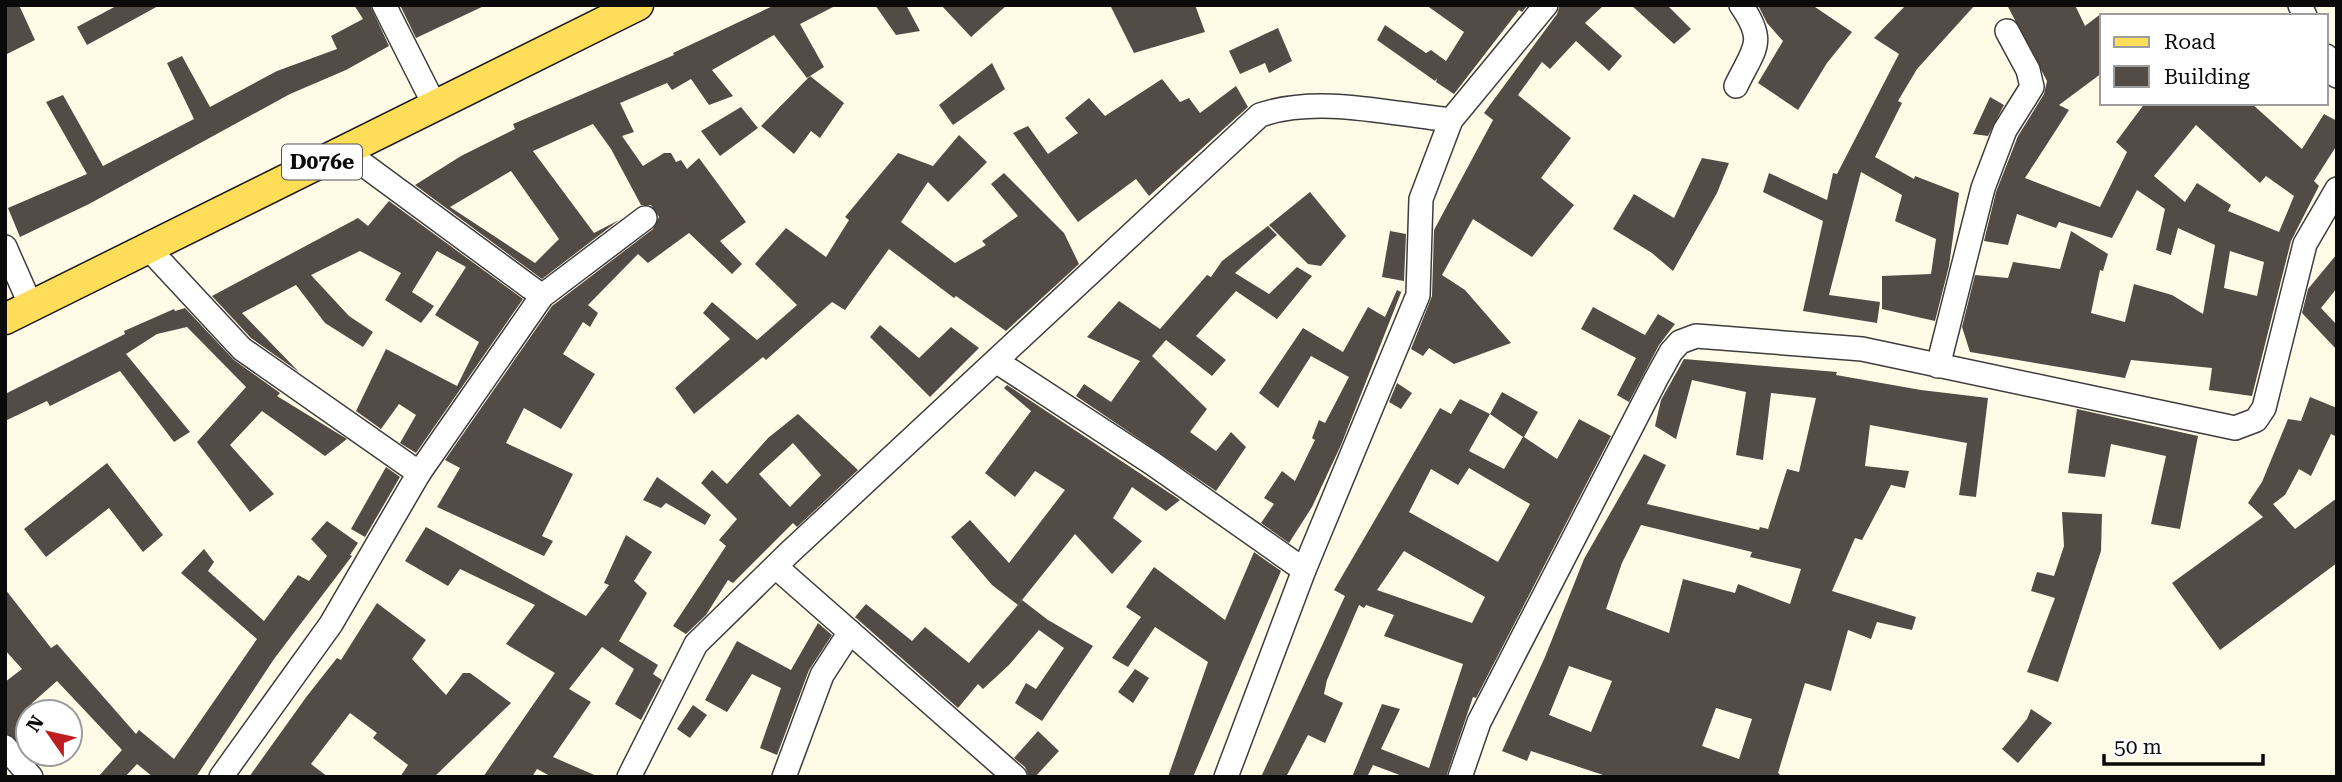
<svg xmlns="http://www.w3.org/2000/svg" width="2342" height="782" font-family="'Roboto Serif',serif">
<rect width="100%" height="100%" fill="#fffbe7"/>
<g fill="#534c46" fill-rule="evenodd">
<path d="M5,5H19L35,40L5,55Z"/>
<path d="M118,5H160L87,45L77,27Z"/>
<path d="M354,5H370L389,46L346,70L290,94L89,204L20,237L8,208L87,174L46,102L63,95L103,166L194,119L167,63L182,56L210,107L277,71L337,49L331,36L363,19Z"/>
<path d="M400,5H486L416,38Z"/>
<path d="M775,5H837L800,24L824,67L807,78L774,35L712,70L733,96L709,105L691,79L672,90L667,83L620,103L634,132L622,136L643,166L664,153H671L676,162L681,160L687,169L699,158L746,222L720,241L742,264L732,274L689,233L648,263L638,254L588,305L598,313L590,327L583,322L563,354L595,374L561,429L524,408L506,443L573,474L542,536L553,541L544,556L437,507L460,468L445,460L552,306L653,229L659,217L651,205H641L611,149L593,124L533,151L594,233L619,220L542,279L415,185L461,156L515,129L513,124L674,55L673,53ZM511,171L559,239L535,263L450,207Z"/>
<path d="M875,5H906L920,31L896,35Z"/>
<path d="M941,5H1007L971,37Z"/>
<path d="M1110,5H1195L1205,32L1134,53Z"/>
<path d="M1426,5H1528L1522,12L1519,10L1454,94L1436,82L1437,78L1435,81L1377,40L1385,25L1426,53L1431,50L1446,61L1464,32Z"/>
<path d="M1560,5H1604L1585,23L1622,56L1609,71L1576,41L1550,69L1542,62L1518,95L1571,138L1541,178L1574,205L1532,257L1473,219L1442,275L1465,290L1511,343L1454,364L1429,348L1423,356L1411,349L1432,296L1434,230L1493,120L1484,113L1557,14Z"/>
<path d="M1631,5H1667L1691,29L1674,44Z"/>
<path d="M1758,5H1812L1852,32L1827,63L1798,110L1758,83L1783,41L1767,23Z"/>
<path d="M1906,5H1975L1917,69L1898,101L1902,103L1875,157L1914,179L1915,176L1959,193L1949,266L1935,321L1882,309V276L1931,274L1936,239L1895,221L1902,195L1861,172L1829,295L1880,302L1877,323L1803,311L1823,221L1763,192L1769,173L1827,200L1833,173L1837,174L1899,54L1874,38Z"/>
<path d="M2007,5H2075L2085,26L2102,13V73L2059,105L2069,110L2025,178L2100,207L2127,152L2116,142L2145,103H2251L2302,149L2324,114L2337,121V145L2314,181L2319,186L2291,241L2252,396L2209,390L2212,368L2131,360L2125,378L1970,352L1962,327L1975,275L2008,278L2013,262L2060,269L2071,231L2108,254L2103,271L2100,270L2091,313L2125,322L2134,284L2172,295L2203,314L2215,245L2178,228L2171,255L2156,250L2165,209L2137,190L2112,238L2059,222L2056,228L2017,214L2008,245L1984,241L1996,192L2018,136L2044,94L2047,81ZM2196,125L2260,183L2266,176L2294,196L2279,232L2228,211L2231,205L2197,183L2185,202L2154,176ZM2230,251L2264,262L2257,296L2224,288Z"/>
<path d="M1278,28L1292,61L1269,73L1265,63L1240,74L1229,51Z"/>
<path d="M992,63L1005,89L953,125L939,105Z"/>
<path d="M810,76L844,103L820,138L811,131L794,154L761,126Z"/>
<path d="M1162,79L1180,102L1189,98L1200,113L1236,86L1248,107L1149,196L1136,179L1078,222L1013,133L1028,126L1048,154L1078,133L1065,118L1089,98L1105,116Z"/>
<path d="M1990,97L2004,105L1988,136L1973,134Z"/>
<path d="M741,107L758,128L720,156L701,131Z"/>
<path d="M959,135L987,162L948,202L928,182L901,222L955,263L986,245L982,241L1018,216L991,184L1004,173L1064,233L1079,264L1006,331L956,296L954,298L889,249L845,310L832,302L766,360L763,357L694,414L675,388L730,339L703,313L712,302L757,340L797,305L755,264L786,228L826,257L849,220L845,217L898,153L933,166Z"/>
<path d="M1702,158L1729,163L1717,193L1673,271L1652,253L1613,229L1634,194L1674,218Z"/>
<path d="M1310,192L1346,236L1321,266L1308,264L1269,225Z"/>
<path d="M389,201L523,299L416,453L400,443L416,415L399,404L381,429L356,411L386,349L457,386L479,342L435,315L466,267L437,251L412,292L434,306L421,323L385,300L401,273L360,251L311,275L349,316L373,332L363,347L325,323L296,285L242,313L299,372L251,338L212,296L358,218L368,226Z"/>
<path d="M1268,226L1277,235L1235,273L1269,294L1297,267L1312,276L1277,319L1236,291L1196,336L1226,360L1212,376L1166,340L1152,356L1207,409L1190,432L1216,451L1231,432L1246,447L1216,491L1076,396L1084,384L1111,402L1140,361L1087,337L1119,301L1160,329L1207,275L1211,277L1222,261Z"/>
<path d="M1390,231L1406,234L1404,281L1382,277Z"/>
<path d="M2337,254V288L2321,308L2337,325V350L2302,313L2308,289Z"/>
<path d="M1404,285L1341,445L1312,507L1289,543L1261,523L1274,504L1264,498L1282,471L1295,481L1315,440L1312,438L1319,420L1325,423L1349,377L1311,356L1278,408L1259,393L1303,328L1343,352L1368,307L1385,317L1397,290L1401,292Z"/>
<path d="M1593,307L1645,335L1658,314L1675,324L1659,345L1629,402L1617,395L1636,358L1581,329Z"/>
<path d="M185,308L234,360L280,393L277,396L347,439L325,456L262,411L230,445L274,494L250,512L197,442L246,387L187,327L157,334L126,354L190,432L174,442L120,371L50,406L47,401L5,421V394L125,334L124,331L174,309L175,311Z"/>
<path d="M880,325L919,358L951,327L979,348L930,397L870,337Z"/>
<path d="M1684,359L1837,372L1836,375L1921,390L1988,398L1976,497L1959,495L1967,443L1870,425L1865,466L1909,471L1905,488L1891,485L1862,540L1855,538L1832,591L1916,617L1912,630L1877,622L1871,639L1848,630L1831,691L1805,683L1778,773L1783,777H1609L1531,751L1527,761L1502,751L1545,657L1584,559L1644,454L1666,465L1647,504L1759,530L1760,527L1768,529L1787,469L1799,472L1816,398L1771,393L1763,460L1736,455L1746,392L1692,380L1676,439L1655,426L1661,400ZM1641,525L1752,552L1750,557L1801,569L1790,604L1738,584L1735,593L1683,579L1669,633L1606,609L1622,563ZM1569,666L1612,681L1591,732L1549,715ZM1716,708L1752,719L1739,759L1702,746Z"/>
<path d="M1397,383L1412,393L1401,409L1389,402Z"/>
<path d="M1007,385L1180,500L1166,511L1132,487L1113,518L1142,541L1112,574L1075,534L1018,605L992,585L951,537L970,520L1009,563L1065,490L1035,471L1015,497L985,473L1031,411L1004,388Z"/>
<path d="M1502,392L1538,412L1524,437L1557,459L1579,419L1611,436L1476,698L1473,697L1446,777H1405L1373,765L1367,777H1352L1382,704L1400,709L1381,749L1429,768L1463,664L1384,636L1394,615L1366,605L1364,608L1359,605L1327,680L1324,694L1343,703L1325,743L1308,735L1286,777H1261L1345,596L1334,590L1440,408L1451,414L1460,399L1490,414ZM1490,414L1523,437L1504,469L1469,451ZM1469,468L1530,504L1498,562L1409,512L1431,469L1458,485ZM1404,551L1485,597L1472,623L1377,590Z"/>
<path d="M2310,397L2337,408V437L2331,434L2311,476L2299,469L2285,495L2273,504L2295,529L2337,498V563L2220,650L2172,583L2263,517L2248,503L2262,482L2288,419L2301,421Z"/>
<path d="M2077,409L2198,436L2180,529L2151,524L2166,456L2111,444L2105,477L2068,473Z"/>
<path d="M798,414L858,470L797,527L793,523L733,583L728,580L706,615L686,634L673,626L726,546L719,540L737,519L701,483L712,470L727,484L768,438ZM793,443L821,475L790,507L759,474Z"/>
<path d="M107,463L163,535L143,552L109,508L46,557L24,529Z"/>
<path d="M386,467L400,477L365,537L351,529Z"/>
<path d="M657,477L711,515L705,525L666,503L661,508L643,500Z"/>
<path d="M2062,512L2102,514L2101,551L2058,682L2027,672L2055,598L2031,591L2037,572L2054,576L2064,546Z"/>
<path d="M327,521L358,543L350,555L352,556L274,659L196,777H153L137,764L125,777H98L122,750L57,681L32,703L34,710L28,712V742L22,745L5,733V682L22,669L5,650V589L51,648L57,644L136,734L139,730L174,759L257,639L181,573L204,549L214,562L208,571L264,621L298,575L309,581L327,556L311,539Z"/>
<path d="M426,527L586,616L609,585L604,583L626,535L652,552L634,581L647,593L619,641L658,665L653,674L662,680L641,720L615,704L634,669L602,647L569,689L591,702L553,757L599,777H552L537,769L532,777H483L555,673L506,644L535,605L460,569L448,586L405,561Z"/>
<path d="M1254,552L1281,571L1193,777H1168L1208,662L1155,627L1128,667L1112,658L1141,617L1126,607L1154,567L1225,620Z"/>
<path d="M1022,600L1048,620L1093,646L1042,721L1015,703L1026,683L1036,689L1064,648L1039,630L1009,665L983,689L978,684L958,708L855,617L866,604L912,641L925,627L969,663Z"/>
<path d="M377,603L426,640L412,659L446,695L463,673H470L511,703L434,777H400L408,765L373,738L377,733L350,713L311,764L328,777H249L307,696L337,658L341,660Z"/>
<path d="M818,623L832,635L809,670L777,755L760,748L781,688L752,674L727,712L705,700L737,641L791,670Z"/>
<path d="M1135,669L1149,678L1133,703L1118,692Z"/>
<path d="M693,705L707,715L690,738L677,729Z"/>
<path d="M2031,709L2052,723L2018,763L2002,749L2027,719Z"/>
<path d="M1038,731L1059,751L1035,777H1029L1025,767L1014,758Z"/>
</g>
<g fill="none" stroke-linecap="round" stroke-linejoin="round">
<defs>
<g id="minor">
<path d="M384,5L435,106"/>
<path d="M2300,5L2305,16"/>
<path d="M2326,56L2337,76"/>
<path d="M1736,86C1754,48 1767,43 1741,5"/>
<path d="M345,151L542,296"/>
<path d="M5,247L31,306"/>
<path d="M148,248L242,349L419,473"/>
<path d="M996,361L1152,463L1304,570"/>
<path d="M1938,366L1983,188L2005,130L2032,87L2028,70L2007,31"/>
<path d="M776,567L1015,777"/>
<path d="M5,747L31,777"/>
<path d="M221,777L331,624L419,473L542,296L645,218"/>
<path d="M629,777L696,644L790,552L1260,115C1319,95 1390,114 1451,120"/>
<path d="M784,777L822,675L850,632"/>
<path d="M1226,777L1304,570L1418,295L1421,199L1451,120L1546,5"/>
<path d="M1460,777L1479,722L1656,379L1671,352L1680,342L1696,336L1862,349L2235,428L2256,420L2264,408L2305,244L2337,189"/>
</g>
<path id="major" d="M5,319L638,5"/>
</defs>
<use href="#minor" stroke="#3d3d3d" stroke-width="26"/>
<use href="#major" stroke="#1b1b1b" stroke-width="33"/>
<use href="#minor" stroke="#fff" stroke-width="23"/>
<use href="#major" stroke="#fedd58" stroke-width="30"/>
</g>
<g text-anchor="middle" stroke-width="7" stroke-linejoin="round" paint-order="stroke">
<rect fill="#fff" stroke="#545454" stroke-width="2" x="282" y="144.5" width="80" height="35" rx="5"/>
<g font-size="21" font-weight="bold" fill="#0a0a0a">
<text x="322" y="169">D076e</text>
</g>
</g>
<rect width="2342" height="782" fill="none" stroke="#0a0a0a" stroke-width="14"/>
<rect x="2100" y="14" width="228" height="91" fill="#ffffff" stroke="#9d9d9d" stroke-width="2"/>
<rect x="2114" y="37" width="35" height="10" fill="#fedd58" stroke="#9d9d9d" stroke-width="2"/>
<text x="2164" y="49" font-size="21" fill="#0a0a0a">Road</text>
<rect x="2114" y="66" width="35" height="21" fill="#534c46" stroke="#9d9d9d" stroke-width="2"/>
<text x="2164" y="84" font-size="21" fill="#0a0a0a">Building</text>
<g transform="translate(49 733) rotate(304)"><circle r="33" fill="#ffffff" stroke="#9d9d9d" stroke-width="2"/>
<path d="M0-5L12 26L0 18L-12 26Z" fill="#be1e1f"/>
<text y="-10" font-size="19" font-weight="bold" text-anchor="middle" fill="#0a0a0a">N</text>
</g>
<path d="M2104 754v10h159v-10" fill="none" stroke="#0a0a0a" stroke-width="3.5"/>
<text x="2114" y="754" font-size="21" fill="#0a0a0a" stroke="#ffffff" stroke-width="5" paint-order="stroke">50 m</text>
</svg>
